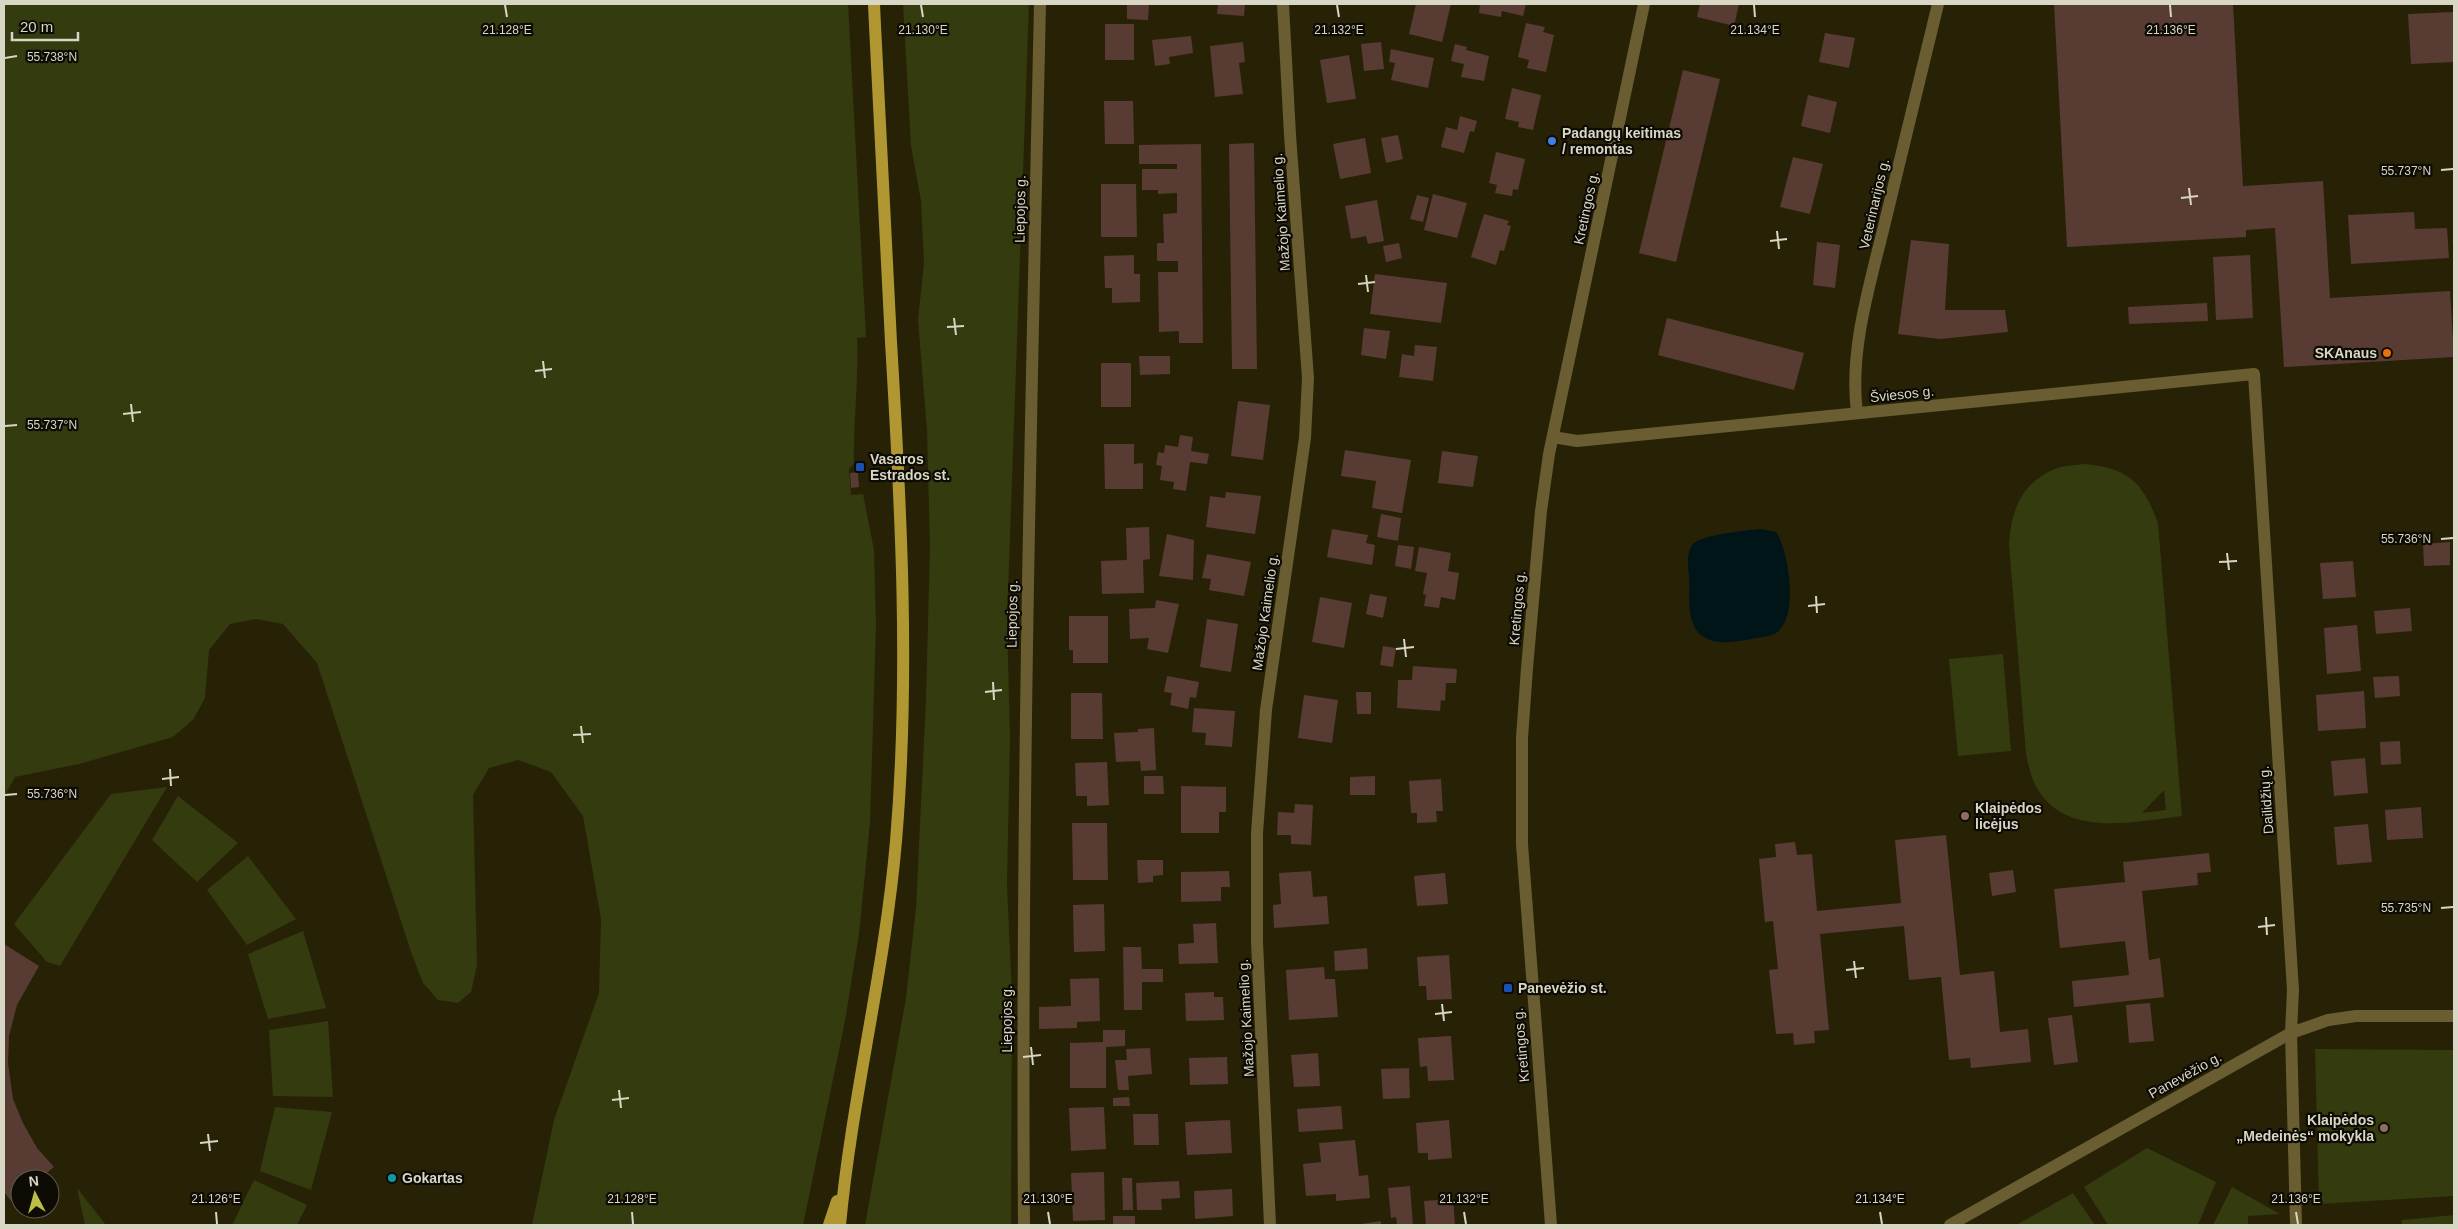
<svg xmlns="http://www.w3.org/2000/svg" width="2458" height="1229" font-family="Helvetica,sans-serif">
<rect width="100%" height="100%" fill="#272206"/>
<g fill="#333b0f" fill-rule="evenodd">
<path d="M4,4H848L866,337L857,338C859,380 853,422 854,464L849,469L851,495L863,494L874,550L876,625L870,823L859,934L845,1021L803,1225H532L554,1120L599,993L601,919L583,816L551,772L518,760L489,768L473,795L477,965L471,992L458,1003L438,1000L423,983L411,952L317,663L283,624L256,619L230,624L209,650L205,698L193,720L173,737L79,764L15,777L4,797Z"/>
<path d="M903,4H1029L1007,620L1010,737L1007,885L1012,996L1011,1225H865L906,998L916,908L926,699L930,547L927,430L918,320L924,263L921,201L911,146Z"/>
<path d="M2086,464C2130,469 2143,483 2158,523L2182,816C2133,822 2058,840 2033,780C2030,772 2028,763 2026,754L2009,544C2011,511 2021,483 2055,469C2064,465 2076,465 2086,464ZM2164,790L2166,810L2142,813Z"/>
<path d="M2003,654L2011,751L1958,756L1949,659Z"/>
<path d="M167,787L60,966L47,962L14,924L111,794Z"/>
<path d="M178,796L238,843L197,882L152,840Z"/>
<path d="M248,856L296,919L247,945L207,890Z"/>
<path d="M303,931L326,1008L268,1019L248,954Z"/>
<path d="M328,1021L333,1097L273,1096L269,1030Z"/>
<path d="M2315,1049L2454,1050V1196L2319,1204Z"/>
<path d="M275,1107L332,1112L311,1190L260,1171Z"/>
<path d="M2147,1148L2216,1182L2198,1225H2108L2084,1187Z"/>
<path d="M254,1180L307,1205L297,1225H232Z"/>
<path d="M2232,1187L2280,1214L2248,1216V1225H2213Z"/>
<path d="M77,1188L106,1225H85Z"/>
<path d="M2073,1193L2095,1225H2016Z"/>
<path d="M2454,1215V1225H2402V1220Z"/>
</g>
<path fill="#001517" d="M1760,529L1776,532C1789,551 1799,616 1777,632C1771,637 1763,637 1756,638C1736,642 1705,649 1694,626C1687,612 1690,592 1689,577C1688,567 1686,552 1693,544C1703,534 1745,531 1760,529Z"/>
<g fill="#583b33">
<path d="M1127,4H1149L1148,20L1127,19Z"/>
<path d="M1218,4H1245L1244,16L1217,14Z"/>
<path d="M1416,4H1451L1442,42L1409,34Z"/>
<path d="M1480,4H1526L1523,16L1502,11L1501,17L1479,13Z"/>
<path d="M1700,4H1739L1734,26L1697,17Z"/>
<path d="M2054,4H2233L2243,186L2323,181L2330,298L2450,291L2454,357L2284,367L2275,228L2246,230V237L2067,247Z"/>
<path d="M2454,12V62L2411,64L2408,14Z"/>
<path d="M1526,23L1545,27L1543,32L1554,35L1546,72L1527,68L1529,60L1518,57Z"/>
<rect x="1105" y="24" width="29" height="36"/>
<path d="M1825,33L1855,38L1849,68L1819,62Z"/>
<path d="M1191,36L1193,53L1169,57L1170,64L1155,66L1152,40Z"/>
<path d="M1243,42L1245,62L1239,63L1243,94L1215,97L1210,46Z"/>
<path d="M1381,42L1384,69L1364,71L1361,44Z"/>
<path d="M1455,44L1467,47L1466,50L1489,56L1484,81L1461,77L1464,64L1451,61Z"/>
<path d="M1391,49L1434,58L1428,88L1391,80L1395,63L1389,62Z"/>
<path d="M1349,55L1356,99L1327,103L1320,60Z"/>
<path d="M1683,70L1720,79L1676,262L1639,253Z"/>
<path d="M1512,88L1541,95L1533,130L1518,127L1519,122L1505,119Z"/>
<path d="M1808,95L1837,102L1830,133L1801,126Z"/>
<path d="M1104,101H1133L1134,144H1105Z"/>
<path d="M1460,116L1477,121L1474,132L1470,131L1464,153L1441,147L1446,127L1457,130Z"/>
<path d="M1398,135L1403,159L1386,163L1381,138Z"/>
<path d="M1365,138L1371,173L1340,179L1333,144Z"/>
<path d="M1254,143L1257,369H1232L1229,144Z"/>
<path d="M1201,144L1203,343H1179V331L1159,332L1158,272H1178V261H1157V243H1164L1163,214L1177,213V193L1158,194V190H1142V169H1177V164H1139V145Z"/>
<path d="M1496,152L1525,159L1518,190L1513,189L1512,196L1495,193L1497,185L1489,183Z"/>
<path d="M1793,157L1823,164L1810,214L1780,207Z"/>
<path d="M1101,184H1136L1137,237H1101Z"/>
<path d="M1433,194L1467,203L1457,238L1424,230Z"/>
<path d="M1417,195L1429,198L1423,222L1410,219Z"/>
<path d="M1377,200L1384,241L1368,244L1366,236L1351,239L1345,206Z"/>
<path d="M2414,212L2415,229L2447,228L2449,258L2351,264L2348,215Z"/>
<path d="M1484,214L1509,221L1507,225L1511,226L1504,251L1500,250L1496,265L1471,257Z"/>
<path d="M1911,240L1949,244L1945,310H2005L2008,332L1940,339L1898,334Z"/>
<path d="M1817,242L1840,245L1835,288L1813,285Z"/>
<path d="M1399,243L1402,258L1386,262L1383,246Z"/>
<path d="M1134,255V274H1140V302L1112,303V288H1105L1104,256Z"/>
<path d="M2250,255L2253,318L2216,320L2213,257Z"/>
<path d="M1375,274L1447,283L1441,323L1370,314Z"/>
<path d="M2207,303L2208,321L2129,324L2128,307Z"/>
<path d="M1667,318L1804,353L1794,390L1658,355Z"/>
<path d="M1364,328L1390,331L1386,359L1361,355Z"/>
<path d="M1415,345L1437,347L1433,381L1399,377L1402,354L1414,356Z"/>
<path d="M1139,356H1170V374L1140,375Z"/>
<rect x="1101" y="363" width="30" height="44"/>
<path d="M1238,401L1270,405L1263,460L1231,456Z"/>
<path d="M1180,435L1193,437L1191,451L1209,454L1207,464L1190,462L1186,491L1173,489L1174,482L1160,480L1162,466L1156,465L1158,452L1164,453L1165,445L1178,447Z"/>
<path d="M1104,444H1134V464L1143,463V489H1105Z"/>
<path d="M1345,450L1411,460L1402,513L1372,508L1376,481L1341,476Z"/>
<path d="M1442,451L1478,456L1473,487L1438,483Z"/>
<path d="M858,472L859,487L851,488L850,473Z"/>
<path d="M1226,492L1261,496L1255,534L1206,527L1210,496L1225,498Z"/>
<path d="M1381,514L1401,518L1398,541L1377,537Z"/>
<path d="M1149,527L1150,559L1143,560L1144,593L1102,594L1101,561L1127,560L1126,528Z"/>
<path d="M1332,529L1368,535L1366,543L1375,545L1372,565L1327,557Z"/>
<path d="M1167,534L1194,540L1193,580L1159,576Z"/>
<path d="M2450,542V565L2424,566L2423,544Z"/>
<path d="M1398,545L1414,547L1411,569L1395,566Z"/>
<path d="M1419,547L1451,553L1448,571L1459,573L1455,600L1441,597L1439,608L1424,606L1426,595L1423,594L1427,573L1415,571Z"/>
<path d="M1207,554L1251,562L1244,596L1209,590L1211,579L1202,578Z"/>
<path d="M2353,561L2356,597L2323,599L2320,563Z"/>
<path d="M1370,594L1387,597L1383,618L1366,614Z"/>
<path d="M1320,597L1352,603L1344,648L1312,642Z"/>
<path d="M1156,600L1179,604L1168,653L1147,649L1149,638L1130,639L1129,609L1155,608Z"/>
<path d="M2410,608L2412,631L2376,634L2374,611Z"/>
<path d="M1069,616H1108V663H1073V650H1069Z"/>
<path d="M1207,619L1238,624L1231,672L1200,667Z"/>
<path d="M2357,625L2361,671L2327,674L2324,628Z"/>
<path d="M1383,646L1396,648L1393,667L1380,665Z"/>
<path d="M1413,666L1457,669L1456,683H1446L1445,701L1441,700L1440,711L1397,708L1398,680H1412Z"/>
<path d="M1167,676L1199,682L1196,698L1190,697L1188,709L1170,705L1172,693L1164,692Z"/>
<path d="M2399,676L2400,696L2375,698L2373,677Z"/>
<path d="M2364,691L2366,728L2318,731L2316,695Z"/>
<path d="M1356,692H1371V714H1357Z"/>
<path d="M1071,693H1102L1103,739H1071Z"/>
<path d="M1304,695L1338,700L1332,743L1298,738Z"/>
<path d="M1194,708L1235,711L1232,747L1205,745L1206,733L1192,732Z"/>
<path d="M1154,728L1156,770L1141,771L1140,761L1116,762L1114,733L1138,732V729Z"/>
<path d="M2400,741L2401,764L2381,765L2380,742Z"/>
<path d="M2365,758L2368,793L2334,796L2331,761Z"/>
<path d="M1107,762L1109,805L1087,806V796H1076L1075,763Z"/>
<path d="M1144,776H1163L1164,794H1144Z"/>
<path d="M1375,776V795H1350V777Z"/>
<path d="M1441,779L1443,811H1436L1437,822L1417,823V813H1411L1409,781Z"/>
<path d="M1181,786L1226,787V812H1219V833H1181Z"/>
<path d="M1295,804L1313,805L1311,845L1291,844V835H1277L1278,812L1294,813Z"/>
<path d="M2421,807L2423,838L2387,840L2385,810Z"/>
<path d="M1072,823H1107L1108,880H1073Z"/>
<path d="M2368,824L2372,862L2337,865L2334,827Z"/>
<path d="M1946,835L1960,975L1994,971L2000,1032L2028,1029L2031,1062L1971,1068L1970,1058L1949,1060L1941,977L1909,980L1904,926L1820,934L1829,1030L1814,1031L1815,1043L1794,1045L1793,1033L1776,1034L1769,970L1778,969L1773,921L1765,922L1759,859L1776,857L1775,844L1795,842L1797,855L1812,854L1817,911L1901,903L1895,840Z"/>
<path d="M2209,853L2211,872L2197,873L2198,885L2142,891L2149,960L2160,958L2164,997L2074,1007L2072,981L2129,975L2125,941L2060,948L2054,889L2125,882L2123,862Z"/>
<path d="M1137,860H1163V875L1153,876V882L1138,883Z"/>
<path d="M2013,870L2016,892L1992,896L1989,873Z"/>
<path d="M1229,871L1230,887H1221V901L1181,902V872Z"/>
<path d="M1311,871L1313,897L1327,896L1329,924L1274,928L1273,905L1281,904L1279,873Z"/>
<path d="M1445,873L1448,904L1417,906L1414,876Z"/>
<path d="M1104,904L1105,951L1074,952L1073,905Z"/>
<path d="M1216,923L1218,963L1179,964L1178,944L1194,943L1193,924Z"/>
<path d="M4,944L39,966L17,1005L9,1036L8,1063L13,1099L23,1123L37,1148L54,1167L39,1179H20V1195L12,1202L4,1192Z"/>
<path d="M1123,947H1141L1142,969H1163V982H1142V1010H1124Z"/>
<path d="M1367,948L1368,969L1335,971L1334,951Z"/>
<path d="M1449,955L1452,999L1427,1000L1426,986H1419L1417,957Z"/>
<path d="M1324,967L1325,979H1335L1338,1017L1289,1020L1286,970Z"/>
<path d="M1099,978L1100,1021L1077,1022V1028L1039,1029V1007L1071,1006L1070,979Z"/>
<path d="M1214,992V997H1223L1224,1020L1186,1021L1185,993Z"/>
<path d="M2150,1003L2154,1041L2129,1043L2126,1005Z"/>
<path d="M2072,1015L2078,1062L2054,1065L2048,1018Z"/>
<path d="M1103,1030H1125V1046L1106,1047V1088H1070V1043L1103,1042Z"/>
<path d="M1451,1036L1454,1080L1428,1081L1427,1066L1420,1067L1418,1038Z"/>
<path d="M1150,1048L1152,1074L1128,1076L1129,1090H1118L1115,1060H1127L1126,1049Z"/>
<path d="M1318,1053L1320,1086L1294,1087L1291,1055Z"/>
<path d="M1227,1057L1228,1084L1190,1085L1189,1058Z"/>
<path d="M1409,1068L1410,1098L1383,1099L1381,1069Z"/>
<path d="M1129,1097L1130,1106H1113V1098Z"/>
<path d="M1341,1106L1343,1129L1299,1132L1297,1109Z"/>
<path d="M1104,1107L1106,1149L1071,1151L1069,1108Z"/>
<path d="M1133,1114H1158L1159,1145H1134Z"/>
<path d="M1230,1120L1232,1153L1187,1155L1185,1122Z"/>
<path d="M1449,1120L1452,1158L1428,1160V1153H1418L1416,1123Z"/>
<path d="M1355,1140L1359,1176L1368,1175L1370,1198L1336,1201V1194L1306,1196L1303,1164L1321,1162L1319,1143Z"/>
<path d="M1104,1172L1105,1220L1073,1221L1071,1173Z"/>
<path d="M1122,1178H1132L1133,1210H1123Z"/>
<path d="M1179,1181L1180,1198L1161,1199L1162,1210H1137L1136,1183Z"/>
<path d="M1410,1186L1413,1225H1397L1396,1217L1391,1218L1388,1188Z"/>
<path d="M1232,1189L1233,1216L1195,1219L1194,1191Z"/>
<path d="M1453,1199L1455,1225H1426L1424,1201Z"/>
<rect x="1113" y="1216" width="22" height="9"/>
<path d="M1381,1221V1225H1361V1224Z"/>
</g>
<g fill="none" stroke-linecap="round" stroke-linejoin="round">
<g stroke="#695d31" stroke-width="12">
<path d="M1857,413C1849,349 1870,285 1885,222C1903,149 1920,77 1938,4"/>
<path d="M1553,437L1577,441L2254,374L2293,990L2291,1033L2296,1225"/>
<path d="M1024,1225C1021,818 1031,411 1040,4"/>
<path d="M1270,1225L1257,942V833L1266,710L1305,438L1308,378L1290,135L1283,4"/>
<path d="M1551,1225L1522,844V738L1527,668L1541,511L1549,454L1644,4"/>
<path d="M1950,1225L2291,1033L2328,1020L2356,1016H2454"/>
</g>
<g stroke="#b19732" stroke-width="12">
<path d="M829,1225L837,1201"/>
<path d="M840,1225C852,1096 885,970 896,841C910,675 901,509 891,342C885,230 879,117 874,4"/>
</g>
</g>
<path fill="none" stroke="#d8d6c5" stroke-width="2" d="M505,5L507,17M921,5L923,17M1337,5L1339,17M1754,5L1755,17M2170,5L2171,17M5,58L17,56M2441,170L2453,169M2189,188L2191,205M2181,198L2198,196M1777,231L1779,249M1770,241L1787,239M1366,275L1368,292M1358,284L1375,282M954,318L956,335M947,327L964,326M543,361L545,378M535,371L552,369M131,404L133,422M123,414L141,412M5,426L17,425M2441,539L2453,538M2227,553L2229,570M2219,562L2237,561M1816,596L1817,613M1808,606L1825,604M1404,639L1406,657M1396,649L1414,647M993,682L994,700M985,692L1002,690M581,726L583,743M573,735L591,734M170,769L171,786M162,779L179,777M5,795L17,794M2441,908L2453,907M2266,917L2267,935M2258,927L2275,925M1854,961L1856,978M1846,970L1864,968M1442,1004L1444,1021M1435,1014L1452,1012M1031,1047L1033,1065M1023,1057L1041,1055M619,1090L621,1108M612,1100L629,1098M208,1134L210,1151M200,1143L218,1141M216,1212L217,1224M632,1212L633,1224M1048,1212L1050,1224M1464,1212L1466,1224M1880,1212L1882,1224M2296,1212L2298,1224"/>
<circle fill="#3f7fe0" stroke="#0d0b03" stroke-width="2" cx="1552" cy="141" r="5"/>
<circle fill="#e8710a" stroke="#0d0b03" stroke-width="2" cx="2387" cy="353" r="5"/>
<g fill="#1a4fb4" stroke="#0d0b03" stroke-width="2">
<rect x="855" y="462" width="10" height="10" rx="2.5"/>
<rect x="1503" y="983" width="10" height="10" rx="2.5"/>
</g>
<g fill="#8d6e63" stroke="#0d0b03" stroke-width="2">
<circle cx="1965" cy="816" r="5"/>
<circle cx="2384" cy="1128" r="5"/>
</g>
<circle fill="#0f9aa8" stroke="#0d0b03" stroke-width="2" cx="392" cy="1178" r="5"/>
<g text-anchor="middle" stroke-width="4.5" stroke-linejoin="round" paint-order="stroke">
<g font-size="14" font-weight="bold" fill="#d8d6c5" stroke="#0d0b03" text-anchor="start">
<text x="1562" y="138">Padangų keitimas<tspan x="1562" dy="16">/ remontas</tspan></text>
<text x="2377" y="358" text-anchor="end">SKAnaus</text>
<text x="870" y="464">Vasaros<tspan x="870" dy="16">Estrados st.</tspan></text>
<text x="1975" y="813">Klaipėdos<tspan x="1975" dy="16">licėjus</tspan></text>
<text x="1518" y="993">Panevėžio st.</text>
<text x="2374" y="1125" text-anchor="end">Klaipėdos<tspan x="2374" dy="16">„Medeinės“ mokykla</tspan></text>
<text x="402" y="1183">Gokartas</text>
</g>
<g font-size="14" fill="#d8d6c5" stroke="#0d0b03">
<text transform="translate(1874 204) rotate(-77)" y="5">Veterinarijos g.</text>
<text transform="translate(1586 208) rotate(-78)" y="5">Kretingos g.</text>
<text transform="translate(1020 209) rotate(-89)" y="5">Liepojos g.</text>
<text transform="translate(1281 212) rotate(-94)" y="5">Mažojo Kaimelio g.</text>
<text transform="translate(1902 394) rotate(-6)" y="5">Šviesos g.</text>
<text transform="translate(1517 608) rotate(-85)" y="5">Kretingos g.</text>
<text transform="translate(1265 612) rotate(-82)" y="5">Mažojo Kaimelio g.</text>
<text transform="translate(1012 614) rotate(-89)" y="5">Liepojos g.</text>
<text transform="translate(2266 800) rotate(-94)" y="5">Dailidžių g.</text>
<text transform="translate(1246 1018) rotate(-93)" y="5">Mažojo Kaimelio g.</text>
<text transform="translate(1007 1019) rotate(-90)" y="5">Liepojos g.</text>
<text transform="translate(1521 1045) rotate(-95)" y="5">Kretingos g.</text>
<text transform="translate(2185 1075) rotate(-29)" y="5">Panevėžio g.</text>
</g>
</g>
<g font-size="12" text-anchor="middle" fill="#d8d6c5" stroke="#0d0b03" stroke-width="4.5" stroke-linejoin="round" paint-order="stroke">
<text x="507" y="34">21.128°E</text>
<text x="923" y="34">21.130°E</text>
<text x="1339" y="34">21.132°E</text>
<text x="1755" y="34">21.134°E</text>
<text x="2171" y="34">21.136°E</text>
<text x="52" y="61">55.738°N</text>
<text x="2406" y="175">55.737°N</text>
<text x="52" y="429">55.737°N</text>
<text x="2406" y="543">55.736°N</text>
<text x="52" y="798">55.736°N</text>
<text x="2406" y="912">55.735°N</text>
<text x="216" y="1203">21.126°E</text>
<text x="632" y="1203">21.128°E</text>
<text x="1048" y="1203">21.130°E</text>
<text x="1464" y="1203">21.132°E</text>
<text x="1880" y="1203">21.134°E</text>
<text x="2296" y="1203">21.136°E</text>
</g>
<rect width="2458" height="1229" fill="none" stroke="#d8d6c5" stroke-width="10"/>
<g transform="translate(35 1194) rotate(354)"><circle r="24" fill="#0d0b03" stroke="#5e5c51"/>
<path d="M0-4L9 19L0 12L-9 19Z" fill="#bac046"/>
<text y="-8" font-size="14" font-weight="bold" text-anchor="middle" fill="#d8d6c5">N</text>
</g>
<path d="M12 32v8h66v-8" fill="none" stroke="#d8d6c5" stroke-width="2.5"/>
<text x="20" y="32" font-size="15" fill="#d8d6c5" stroke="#0d0b03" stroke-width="4" paint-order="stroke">20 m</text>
</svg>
